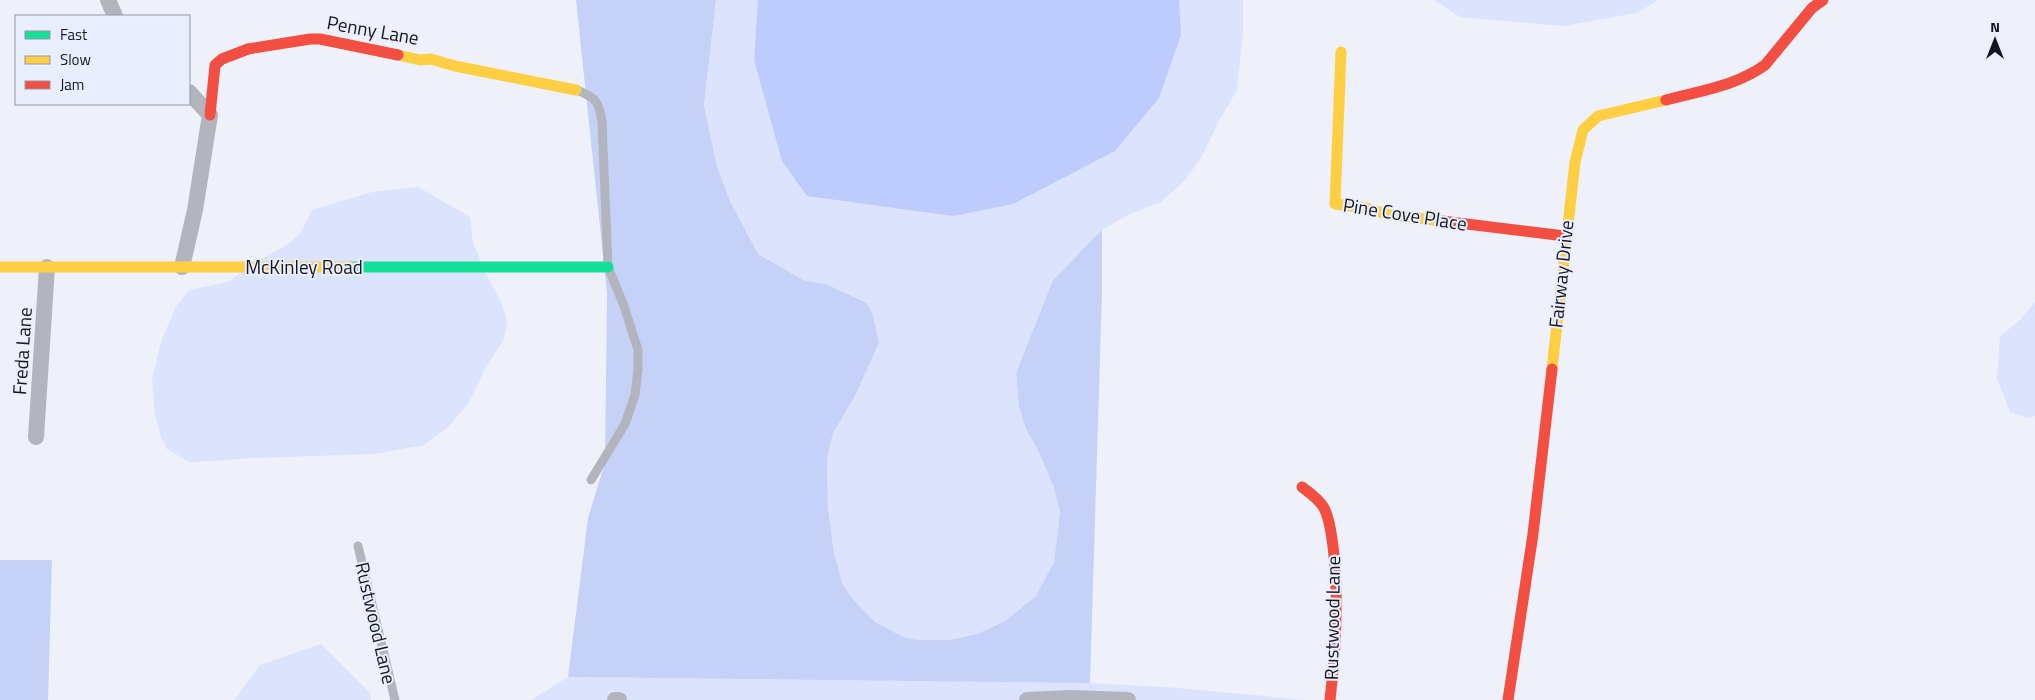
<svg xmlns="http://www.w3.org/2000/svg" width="2035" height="700" font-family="'Titillium Web',sans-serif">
<rect width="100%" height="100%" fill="#eef1f9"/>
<g fill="#dce3fc">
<path d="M716,0H758L754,60L1181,35L1179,0H1243V31L1237,90L1219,121L1201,158L1185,180L1161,202L1130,214L1102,230L1053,280L1016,373L1019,407L1026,429L1038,450L1054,488L1060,512L1054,562L1045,581L1036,596L1005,621L977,634L949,640H918L903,637L875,622L856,603L843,585L834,554L828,507L827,458L833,433L855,396L879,343L873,315L867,303L826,284L805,281L758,254L730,201L717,167L704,105Z"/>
<path d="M1434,0H1658L1637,13L1563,26L1460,17Z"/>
<path d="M418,187L470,217L473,243L486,274L501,302L507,320L504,339L486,367L468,404L446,429L424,445L375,454L251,458L214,461L189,462L167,449L161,437L155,415L152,380L161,342L175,308L189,290L228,282L259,260L284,247L299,235L312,210L372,192Z"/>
<path d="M2035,302V416L2027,418L2010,412L1997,379L2000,336L2020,320Z"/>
<path d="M321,644L370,693L371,700H234L260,665Z"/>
<path d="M568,677L1090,683L1179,688L1305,700H531Z"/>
</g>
<g fill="#c6d1f8">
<path d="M576,0H716L704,105L717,167L730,201L758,254L805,281L826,284L867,303L873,315L879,343L855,396L833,433L827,458L828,507L834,554L843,585L856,603L875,622L903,637L918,640H949L977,634L1005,621L1036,596L1054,562L1060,512L1054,488L1038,450L1026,429L1019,407L1016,373L1053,280L1102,230V292L1090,683L568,677L588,518L605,463L607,293Z"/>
<path d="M0,560H52L48,700H0Z"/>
</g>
<path fill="#beccfd" d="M758,0H1179L1181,35L1159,98L1115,151L1013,204L953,216L807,196L782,161L754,60Z"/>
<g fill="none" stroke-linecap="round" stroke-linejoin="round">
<g stroke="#b2b5be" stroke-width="9">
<path d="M577,90C596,98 599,101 602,122L608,267L624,306L638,350V369L635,395L625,424L591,480"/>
<path d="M358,546L395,700"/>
</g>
<g stroke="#b2b5be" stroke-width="16">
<path d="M108,0L115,16"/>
<path d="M182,267L195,210L210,115L189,92"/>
<path d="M36,437L47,267"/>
<path d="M615,700H619"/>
<path d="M1027,700L1070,698L1128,700"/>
</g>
<path stroke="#16e098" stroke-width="11" d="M351,267H608"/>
<g stroke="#ffcf43" stroke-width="11">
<path d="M1341,52L1335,204L1366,208L1390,215L1442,221"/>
<path d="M398,55L420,60L431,59L455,66L576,90"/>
<path d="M0,267H351"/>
<path d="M1552,369L1575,162L1583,130L1598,116L1666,100"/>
</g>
<g stroke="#f24e42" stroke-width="11">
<path d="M1666,100C1700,91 1736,86 1765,65L1812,8L1823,0"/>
<path d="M210,115L215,65L222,59L248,49L310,39H320L398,55"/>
<path d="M1442,221L1565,236"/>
<path d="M1302,487C1310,493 1319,499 1324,508C1330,519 1331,533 1333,546C1339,597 1336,649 1330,700"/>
<path d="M1508,700L1533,534L1552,369"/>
</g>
</g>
<g text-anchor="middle" stroke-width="4" stroke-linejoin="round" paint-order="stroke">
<g font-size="19" fill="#16171d" stroke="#e9eefe">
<text transform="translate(373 30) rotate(10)" y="7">Penny Lane</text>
<text transform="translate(1405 214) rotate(9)" y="7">Pine Cove Place</text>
<text x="304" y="274">McKinley Road</text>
<text transform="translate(1561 274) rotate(-84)" y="7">Fairway Drive</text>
<text transform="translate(22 351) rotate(-86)" y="7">Freda Lane</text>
<text transform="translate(1332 618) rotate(-89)" y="7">Rustwood Lane</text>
<text transform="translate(376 623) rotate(77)" y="7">Rustwood Lane</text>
</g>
</g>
<rect x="15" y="15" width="175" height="90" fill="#e9eefe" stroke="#9598a4"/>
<rect x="25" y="31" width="25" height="8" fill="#16e098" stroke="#9598a4"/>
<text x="60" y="40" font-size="15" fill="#16171d">Fast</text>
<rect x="25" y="56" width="25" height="8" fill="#ffcf43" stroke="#9598a4"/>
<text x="60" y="65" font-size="15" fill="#16171d">Slow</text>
<rect x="25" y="81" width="25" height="8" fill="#f24e42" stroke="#9598a4"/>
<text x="60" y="90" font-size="15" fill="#16171d">Jam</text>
<g transform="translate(1995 40)" stroke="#e9eefe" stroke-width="4" paint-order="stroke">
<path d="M0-4L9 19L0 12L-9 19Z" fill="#16171d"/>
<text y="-8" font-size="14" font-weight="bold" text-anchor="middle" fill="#16171d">N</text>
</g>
</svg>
